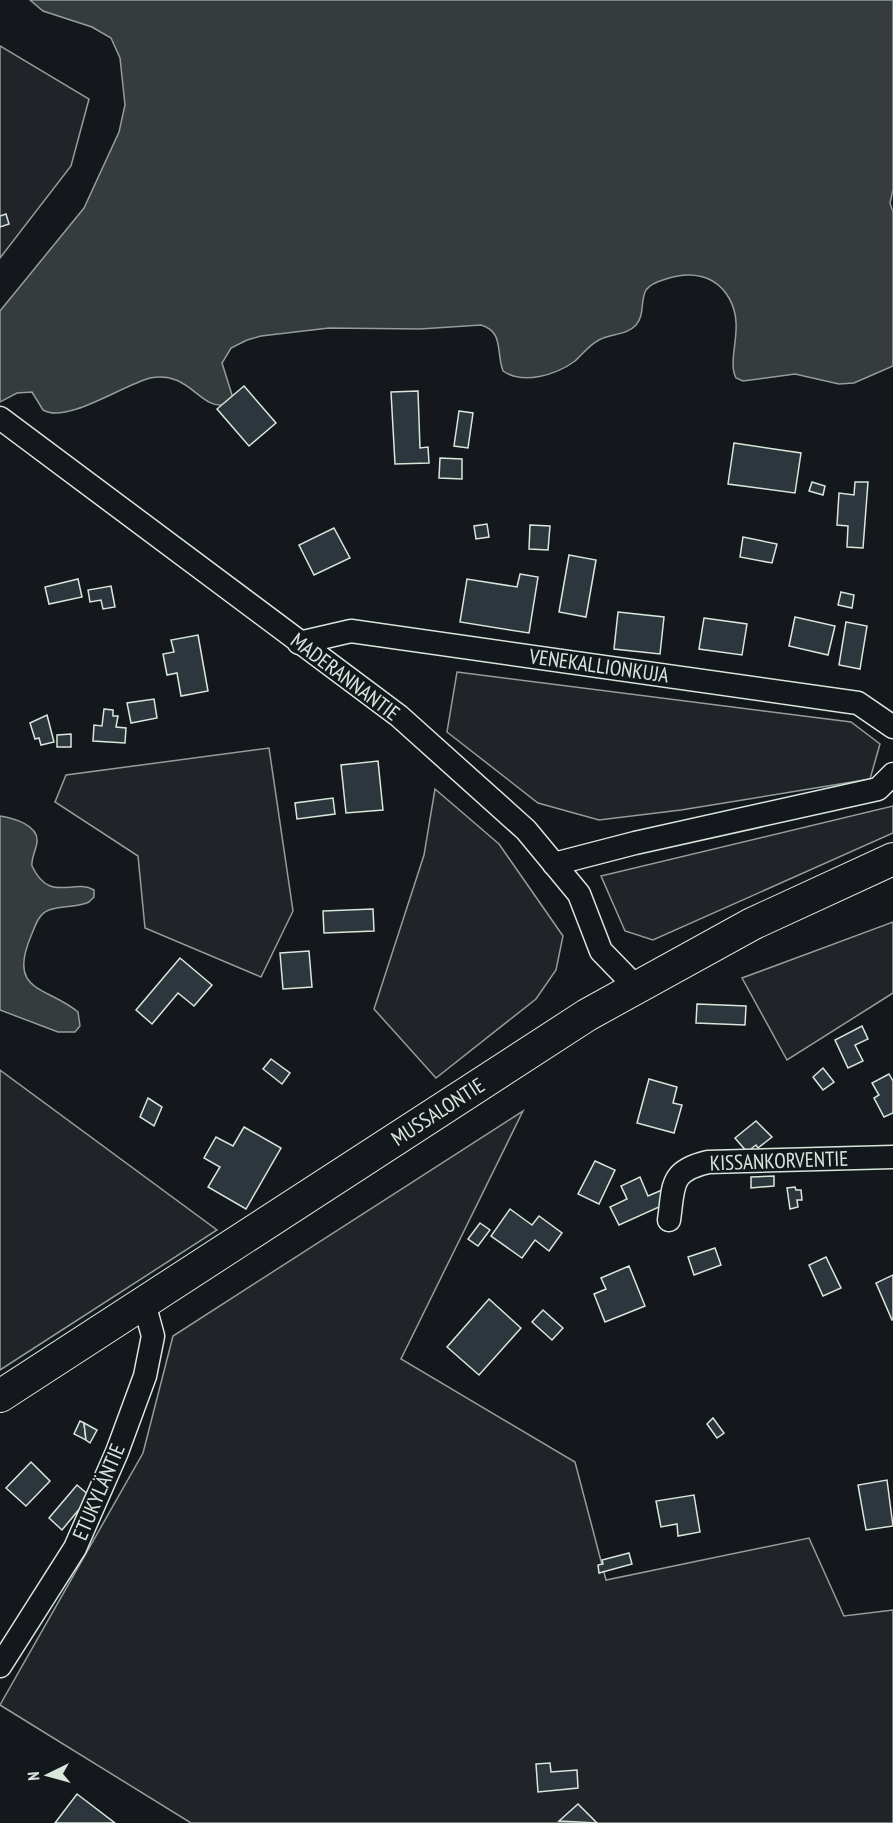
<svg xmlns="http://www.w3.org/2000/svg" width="893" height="1823" font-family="'PT Sans Narrow',sans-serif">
<rect width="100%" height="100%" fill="#14181c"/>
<g fill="#202428" stroke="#939e99" stroke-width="1.5">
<path d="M0,46L89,99L71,166L0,258Z"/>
<path d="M457,672L851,722L880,744L870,779L681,810L599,820L538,803L447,732Z"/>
<path d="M269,748L293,911L261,977L145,928L138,856L55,802L66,775Z"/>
<path d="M435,789L499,844L563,936L556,970L536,999L436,1078L374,1009L424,855Z"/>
<path d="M893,806V833L653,940L625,931L601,876Z"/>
<path d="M893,922V993L787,1060L742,978Z"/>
<path d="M0,1070L217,1230L0,1370Z"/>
<path d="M523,1111L401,1359L575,1462L606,1580L809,1538L844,1616L893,1610V1823H191L0,1705L143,1453L173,1336Z"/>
</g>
<g fill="#363b3e" stroke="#939e99" stroke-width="1.5">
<path d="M30,0H893V190L890,203L893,212V366L854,383L839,384L795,374L743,381L736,378C726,358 746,327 729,298C715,274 690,271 666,279C659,281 650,284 646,290C640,301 645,315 636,325C626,336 611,333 599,340C589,345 583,354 575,361C556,375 523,385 503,371C496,352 504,332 481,325L420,329L329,328L261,336L247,340L231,348L222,363L233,398L225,405C199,409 189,370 150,378C123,385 67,424 43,410L32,392L17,393L0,402V311L84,208L119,132L125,105L120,58L111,38L92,27L43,11Z"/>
<path d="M0,816C13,818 39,825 37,842C36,851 31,858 32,866C50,904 73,878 94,890V897L89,902C76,908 62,905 49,910C38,914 35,927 31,936C7,993 47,986 78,1012L80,1026L75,1032H58L0,1010Z"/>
</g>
<g fill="#2c363c" stroke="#d8e6dc" stroke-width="1.5">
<path d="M6,214L9,224L0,227V216Z"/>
<path d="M244,386L276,423L249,446L217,409Z"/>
<path d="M418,391L420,448L428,447L429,463L395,464L391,392Z"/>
<path d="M459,411L473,413L468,448L454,446Z"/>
<path d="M734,443L801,453L795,493L728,484Z"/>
<path d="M440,458L462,459V479L439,478Z"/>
<path d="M812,482L825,486L823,495L809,491Z"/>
<path d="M855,482H868L863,548L847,547L848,526L837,525L839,493L854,495Z"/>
<path d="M487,524L489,537L476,539L474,526Z"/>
<path d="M530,525L550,526L548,550L529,549Z"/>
<path d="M334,528L350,558L314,575L299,545Z"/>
<path d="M743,537L777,544L772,563L740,557Z"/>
<path d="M569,555L596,560L586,617L559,612Z"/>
<path d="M520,574L538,577L529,633L460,622L467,579L517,587Z"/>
<path d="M78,579L82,597L49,604L45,587Z"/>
<path d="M111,586L115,607L103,609L101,600L90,602L88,590Z"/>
<path d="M841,592L854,595L852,608L838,605Z"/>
<path d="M618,612L664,617L660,654L614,649Z"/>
<path d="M795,617L835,626L828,655L789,646Z"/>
<path d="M704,618L747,624L742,655L699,649Z"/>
<path d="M846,622L867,626L860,669L839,665Z"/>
<path d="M198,635L208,691L181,696L177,673L167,675L163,654L174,652L171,640Z"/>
<path d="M154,699L157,718L131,723L127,703Z"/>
<path d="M104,709L113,710V716H118L116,727L126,728L125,743L93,741L94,725L102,726Z"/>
<path d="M47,715L54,742L41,745L39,738L35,739L30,723Z"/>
<path d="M71,734V747H57V735Z"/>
<path d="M378,761L383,810L346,813L341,765Z"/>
<path d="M333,798L335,814L297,819L295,803Z"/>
<path d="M373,909L374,931L324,933L323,911Z"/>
<path d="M309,951L312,987L283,989L280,953Z"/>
<path d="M180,958L212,985L194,1006L178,993L152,1024L136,1010Z"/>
<path d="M697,1004L746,1006L745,1025L696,1023Z"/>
<path d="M862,1026L868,1039L855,1045L863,1061L848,1068L835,1040Z"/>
<path d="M271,1059L290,1073L282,1084L263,1069Z"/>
<path d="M823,1068L834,1082L823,1090L813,1077Z"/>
<path d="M889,1074L893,1081V1113L884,1117L874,1098L879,1095L872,1083Z"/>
<path d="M649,1079L677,1087L673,1103L682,1105L674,1133L637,1123Z"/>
<path d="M148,1098L162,1107L154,1126L140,1117Z"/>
<path d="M756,1121L772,1137L758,1148L756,1145L747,1152L735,1138Z"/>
<path d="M244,1127L281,1148L246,1209L208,1187L220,1167L204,1158L216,1137L233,1146Z"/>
<path d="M595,1161L615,1170L599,1204L578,1194Z"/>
<path d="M774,1176V1186L751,1188V1177Z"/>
<path d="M640,1177L648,1196L662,1190L668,1203L619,1225L610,1207L627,1199L621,1186Z"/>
<path d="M795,1187L796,1190H801L802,1200H797L798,1207L790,1209L787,1188Z"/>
<path d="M510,1209L532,1225L539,1216L562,1233L549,1251L535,1240L522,1258L491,1236Z"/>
<path d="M480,1223L490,1230L478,1246L468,1239Z"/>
<path d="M715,1248L721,1265L694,1275L688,1257Z"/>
<path d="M826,1257L841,1288L823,1296L809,1265Z"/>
<path d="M629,1266L645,1306L605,1322L594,1294L606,1289L601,1278Z"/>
<path d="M893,1275V1320H892L876,1283Z"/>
<path d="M489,1299L521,1328L479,1375L447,1347Z"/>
<path d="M543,1310L563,1328L552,1340L532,1322Z"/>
<path d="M713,1418L724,1433L717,1438L707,1424Z"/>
<path d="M80,1421L84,1423L86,1440L74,1434Z"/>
<path d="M84,1423L97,1430L90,1443L86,1440Z"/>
<path d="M31,1462L50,1481L26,1506L6,1488Z"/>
<path d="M887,1480L893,1526L866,1530L858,1485Z"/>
<path d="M77,1485L90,1496L62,1530L49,1518Z"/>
<path d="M694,1495L700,1532L678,1536L677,1524L661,1527L656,1501Z"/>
<path d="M629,1553L632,1564L599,1573L598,1565L603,1564L602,1560Z"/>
<path d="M550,1763L551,1772L577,1770L578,1788L538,1792L536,1764Z"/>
<path d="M77,1794L115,1823H55Z"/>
<path d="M578,1804L597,1823L559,1821Z"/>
</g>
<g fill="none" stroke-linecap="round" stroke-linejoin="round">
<defs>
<g id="minor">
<path d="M0,418L399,716L526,830L579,894L601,951L636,987"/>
<path d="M299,643L351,631L858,703L893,727"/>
<path d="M554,864L635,843L878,789L893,774"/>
<path d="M669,1220C674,1186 669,1171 708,1162L893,1157"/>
<path d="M0,1666L75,1548L117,1452L145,1376L153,1336L144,1303"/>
</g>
<path id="secondary" d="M0,1396L587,1015L752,924L893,859"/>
</defs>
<use href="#minor" stroke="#d8e6dc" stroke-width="25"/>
<use href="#secondary" stroke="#d8e6dc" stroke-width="34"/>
<use href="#minor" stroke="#14181c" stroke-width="22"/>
<use href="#secondary" stroke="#14181c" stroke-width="32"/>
</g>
<g text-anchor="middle" stroke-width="4.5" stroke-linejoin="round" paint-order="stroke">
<g font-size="21" fill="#d8e6dc" stroke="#14181c">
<text transform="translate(599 666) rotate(8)" y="7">VENEKALLIONKUJA</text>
<text transform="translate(345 677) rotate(37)" y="7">MADERANNANTIE</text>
<text transform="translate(438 1112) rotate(-33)" y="7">MUSSALONTIE</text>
<text transform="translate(779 1161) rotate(-2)" y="7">KISSANKORVENTIE</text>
<text transform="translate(99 1492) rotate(-67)" y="7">ETUKYLÄNTIE</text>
</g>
</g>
<g transform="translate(48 1775) rotate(265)" stroke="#14181c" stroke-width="4.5" paint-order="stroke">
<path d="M0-4.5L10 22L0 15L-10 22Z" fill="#d8e6dc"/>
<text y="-9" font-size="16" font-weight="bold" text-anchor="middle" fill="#d8e6dc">N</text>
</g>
</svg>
